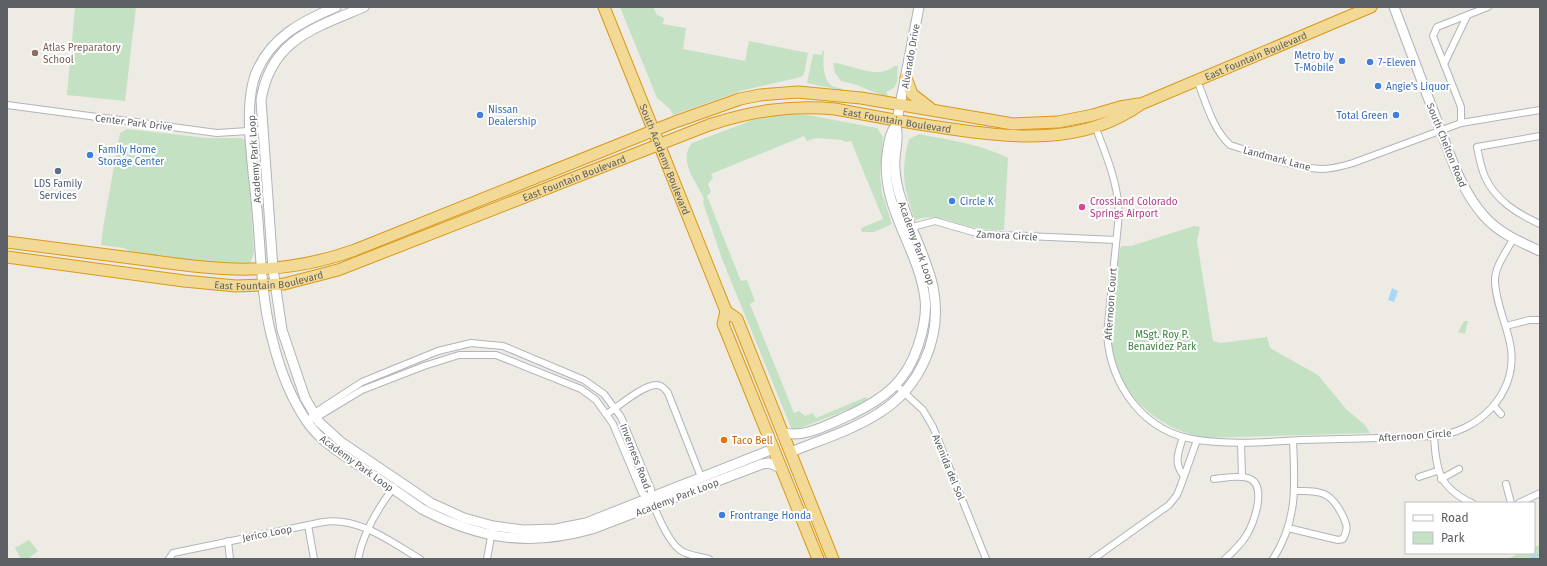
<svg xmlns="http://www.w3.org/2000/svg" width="1547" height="566" font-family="'Fira Sans',sans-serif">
<rect width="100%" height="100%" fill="#edebe4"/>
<g fill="#c4e2c3">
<path d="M75,7H136L125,101L67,95Z"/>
<path d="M620,7H653L657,15L664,18L663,24L686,28L683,49L745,61L749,41L808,53L804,74L801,77L744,90L673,115L670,109L657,98Z"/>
<path d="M822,51H824C823,62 822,81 834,87C838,88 843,88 845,91L807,83L813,54L822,55Z"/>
<path d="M833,63C853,64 877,81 894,66H898C896,81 901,86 886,92L888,95L886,97L854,84L841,81L835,73Z"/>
<path d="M786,114L808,115L877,128L883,137L880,177L882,193L892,224L874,232H862L861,228L883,219L851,141L845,142L842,140L816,138L807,141L804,136L711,174L713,178L708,184L711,192L707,196L741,281L747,280L755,301L750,304L794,413L799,411L805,416L813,413L816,418L866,397L868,402L795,430H792L722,259L703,202L704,199C697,182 677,161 692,143L753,120Z"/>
<path d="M127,129L207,138H240L247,140L254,253L249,266H238L135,254L124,248L101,245L103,228L120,133Z"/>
<path d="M919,134C949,140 981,144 1008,158L1004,230C995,230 985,230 976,228C953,224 939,212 915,220C904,187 900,174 909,139Z"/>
<path d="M1194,226L1200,227L1197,241L1213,341L1221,343L1267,337L1270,348L1318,375L1346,409L1365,425L1370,433L1205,438C1157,429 1114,392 1111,340C1109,312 1117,277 1120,249L1122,246H1131Z"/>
<path d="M1464,321H1468L1465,334L1458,332Z"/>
<path d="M29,540L38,551L28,559H21L15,548Z"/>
<path d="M1540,545V559H1507L1521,553H1534V547Z"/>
</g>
<path fill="#abd7f6" d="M1392,288L1398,291L1394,302L1388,300Z"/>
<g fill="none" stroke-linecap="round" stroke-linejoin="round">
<path stroke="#abd7f6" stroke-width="2" d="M1529,559L1540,554"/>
<defs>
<g id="street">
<path d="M1444,64L1467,16"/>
<path d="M1197,80C1206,102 1212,128 1230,145C1256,153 1296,169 1322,169C1333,169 1343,166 1353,163L1461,123L1540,110"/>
<path d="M7,105L217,133L262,130"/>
<path d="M1461,123V107L1433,36L1437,27L1488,7"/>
<path d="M1095,126C1106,155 1118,182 1119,214L1107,335C1111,386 1144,433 1198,440C1232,445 1266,442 1300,440C1345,439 1389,438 1434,436C1477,433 1517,395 1511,349C1508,326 1495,303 1495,280C1495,266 1507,251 1513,239"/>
<path d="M1540,136L1477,147C1479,157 1481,168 1485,177C1496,201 1518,214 1540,224"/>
<path d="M909,228L935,221L980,234L1116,240"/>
<path d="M1506,326L1529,320H1540"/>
<path d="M896,385L923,410L933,427L986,559"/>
<path d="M1494,406L1501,414"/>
<path d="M607,414C619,406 643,385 656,385C662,385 665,389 668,393L701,477"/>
<path d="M314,419L362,390L424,366L459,355H496L581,389L596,400L613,424L642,493L650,498"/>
<path d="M308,423L313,414L319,410L362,382L438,351L471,343L503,346L584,380L604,394L621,417L651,489C650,504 668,541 680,550C688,556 699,556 709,559"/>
<path d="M1434,436C1436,470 1439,488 1472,503"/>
<path d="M1241,443L1242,477"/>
<path d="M1183,475C1173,462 1179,451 1183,437"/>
<path d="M1419,477L1437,471"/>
<path d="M1214,479C1225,478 1238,475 1248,478C1268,484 1254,524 1246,536C1240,545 1233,552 1225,559"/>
<path d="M1441,479L1459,469"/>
<path d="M1506,484L1511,503"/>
<path d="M1519,503L1540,493"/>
<path d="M308,525L314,559"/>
<path d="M1288,528L1338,540L1343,539C1345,535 1348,529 1346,524C1343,514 1334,498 1324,494C1315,490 1305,491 1295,491"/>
<path d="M228,541L230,559"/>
<path d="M169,559L173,553L178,552L323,522C358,516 391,542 420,559"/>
<path d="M358,559C363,533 378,508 394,487"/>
<path d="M487,559L492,531"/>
<path d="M1093,559L1169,505L1177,495L1181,485L1197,440"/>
<path d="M1273,559C1298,520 1295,485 1293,441"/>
</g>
<g id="secondary">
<path d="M336,7C302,21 271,37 256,73C242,108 254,172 257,210C261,252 261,297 272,338C279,367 291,399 308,423C322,443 344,455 364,469C384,482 403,496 422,509C480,539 529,547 592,529L762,464L769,463L781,468"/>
<path d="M364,7C314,28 271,40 261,100L273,269L282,330L305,398L319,422L341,442L412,490L431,503L464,518L493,526L523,530L556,529L586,523L773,449"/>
<path d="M1394,7C1408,45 1423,83 1437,121C1450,154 1460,189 1484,216C1499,233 1520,242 1540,251"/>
<path d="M782,432C802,440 831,423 850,415C883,399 906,383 918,346C923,331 927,315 925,299C919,248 880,207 887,154C889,142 889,135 896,125L919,7"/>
<path d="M791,452C820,440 853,430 879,413C921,387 943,336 933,287C927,258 911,231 902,202C897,188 894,173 895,158C896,146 899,137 896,125"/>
</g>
<g id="highway">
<path id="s1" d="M604,7L726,311L737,319L833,559"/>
<path d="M906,78L912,94L930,108"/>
<path d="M7,242C51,248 95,253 139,259C219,270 277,278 355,250L675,122L740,99L760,95L798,92L861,98L1013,124L1058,122L1093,115L1120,107L1138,104"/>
<path id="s2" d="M7,257L184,281L236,286L284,284L338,270L709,125C751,111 790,105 835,109C872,116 908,123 945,128C1012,138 1083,146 1141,104L1371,7"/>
<path d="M726,311L723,324L818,559"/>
</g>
</defs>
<use href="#street" stroke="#b1b4b8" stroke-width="8"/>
<use href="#secondary" stroke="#b0b3b8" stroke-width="11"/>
<use href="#highway" stroke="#da9917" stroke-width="13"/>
<use href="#street" stroke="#fff" stroke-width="6"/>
<use href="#secondary" stroke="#fff" stroke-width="9"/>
<use href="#highway" stroke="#f2d996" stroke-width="11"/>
</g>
<circle fill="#8d6e63" stroke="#fff" stroke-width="1.5" cx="35" cy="53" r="4"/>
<g fill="#3f7fe0" stroke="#fff" stroke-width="1.5">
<circle cx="1342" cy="61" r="4"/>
<circle cx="1370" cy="62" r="4"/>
<circle cx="1378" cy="86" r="4"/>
<circle cx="480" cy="115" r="4"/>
<circle cx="1396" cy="115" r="4"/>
<circle cx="90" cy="155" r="4"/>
<circle cx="952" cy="201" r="4"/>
<circle cx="722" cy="515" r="4"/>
</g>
<circle fill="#5c6f8a" stroke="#fff" stroke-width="1.5" cx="58" cy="171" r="4"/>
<circle fill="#d1479c" stroke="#fff" stroke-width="1.5" cx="1082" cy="207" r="4"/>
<circle fill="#e8710a" stroke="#fff" stroke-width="1.5" cx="724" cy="440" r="4"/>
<g text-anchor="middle" stroke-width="4" stroke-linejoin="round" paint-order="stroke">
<g font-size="10" fill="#785e54" stroke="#fff" text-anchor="start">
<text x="43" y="51">Atlas Preparatory<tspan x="43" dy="12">School</tspan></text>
</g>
<g font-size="10" fill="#5c5f63" stroke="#fff">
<text dy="4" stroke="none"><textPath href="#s2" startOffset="1300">East Fountain Boulevard</textPath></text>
<text transform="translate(910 56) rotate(-80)" y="4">Alvarado Drive</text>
<text dy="4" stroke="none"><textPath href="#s2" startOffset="924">East Fountain Boulevard</textPath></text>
<text transform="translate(134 122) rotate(7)" y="4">Center Park Drive</text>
<text transform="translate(1447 145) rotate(68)" y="4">South Chelton Road</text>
<text transform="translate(1277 158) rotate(15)" y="4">Landmark Lane</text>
<text transform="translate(254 159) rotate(-94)" y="4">Academy Park Loop</text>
<text dy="4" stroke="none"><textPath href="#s1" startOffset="164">South Academy Boulevard</textPath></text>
<text dy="4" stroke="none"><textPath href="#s2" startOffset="588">East Fountain Boulevard</textPath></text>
<text transform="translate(1007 235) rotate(3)" y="4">Zamora Circle</text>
<text transform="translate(917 243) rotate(70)" y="4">Academy Park Loop</text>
<text dy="4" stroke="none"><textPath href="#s2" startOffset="264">East Fountain Boulevard</textPath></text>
<text transform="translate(1110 304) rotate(-86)" y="4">Afternoon Court</text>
<text transform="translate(1415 435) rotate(-4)" y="4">Afternoon Circle</text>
<text transform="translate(636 456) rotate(69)" y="4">Inverness Road</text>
<text transform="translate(357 463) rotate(36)" y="4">Academy Park Loop</text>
<text transform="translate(949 467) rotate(68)" y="4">Avenida del Sol</text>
<text transform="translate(677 497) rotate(-21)" y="4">Academy Park Loop</text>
<text transform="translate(267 533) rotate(-11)" y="4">Jerico Loop</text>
</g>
<g font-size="10" fill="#366cbe" stroke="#fff" text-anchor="start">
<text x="1334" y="59" text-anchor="end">Metro by<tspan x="1334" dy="12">T-Mobile</tspan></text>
<text x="1378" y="66">7-Eleven</text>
<text x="1386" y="90">Angie's Liquor</text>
<text x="488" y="113">Nissan<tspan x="488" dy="12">Dealership</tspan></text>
<text x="1388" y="119" text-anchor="end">Total Green</text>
<text x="98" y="153">Family Home<tspan x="98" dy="12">Storage Center</tspan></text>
<text x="960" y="205">Circle K</text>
<text x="730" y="519">Frontrange Honda</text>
</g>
<g font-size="10" fill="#4e5e75" stroke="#fff">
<text x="58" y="187">LDS Family<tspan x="58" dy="12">Services</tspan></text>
</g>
<g font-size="10" fill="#b23c85" stroke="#fff" text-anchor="start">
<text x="1090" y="205">Crossland Colorado<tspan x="1090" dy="12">Springs Airport</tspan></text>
</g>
<g font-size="10" fill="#3e803f" stroke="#fff">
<text x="1162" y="338">MSgt. Roy P.<tspan x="1162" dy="12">Benavidez Park</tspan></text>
</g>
<g font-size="10" fill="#c56008" stroke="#fff" text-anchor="start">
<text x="732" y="444">Taco Bell</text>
</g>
</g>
<rect width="1547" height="566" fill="none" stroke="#5c5f63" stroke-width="16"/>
<rect x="1405" y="502" width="130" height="52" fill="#ffffff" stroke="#bebfc1"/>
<rect x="1413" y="515" width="20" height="6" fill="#ffffff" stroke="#bebfc1"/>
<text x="1441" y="522" font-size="12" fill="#5c5f63">Road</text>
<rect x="1413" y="532" width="20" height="12" fill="#c4e2c3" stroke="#bebfc1"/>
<text x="1441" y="542" font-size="12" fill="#5c5f63">Park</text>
</svg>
